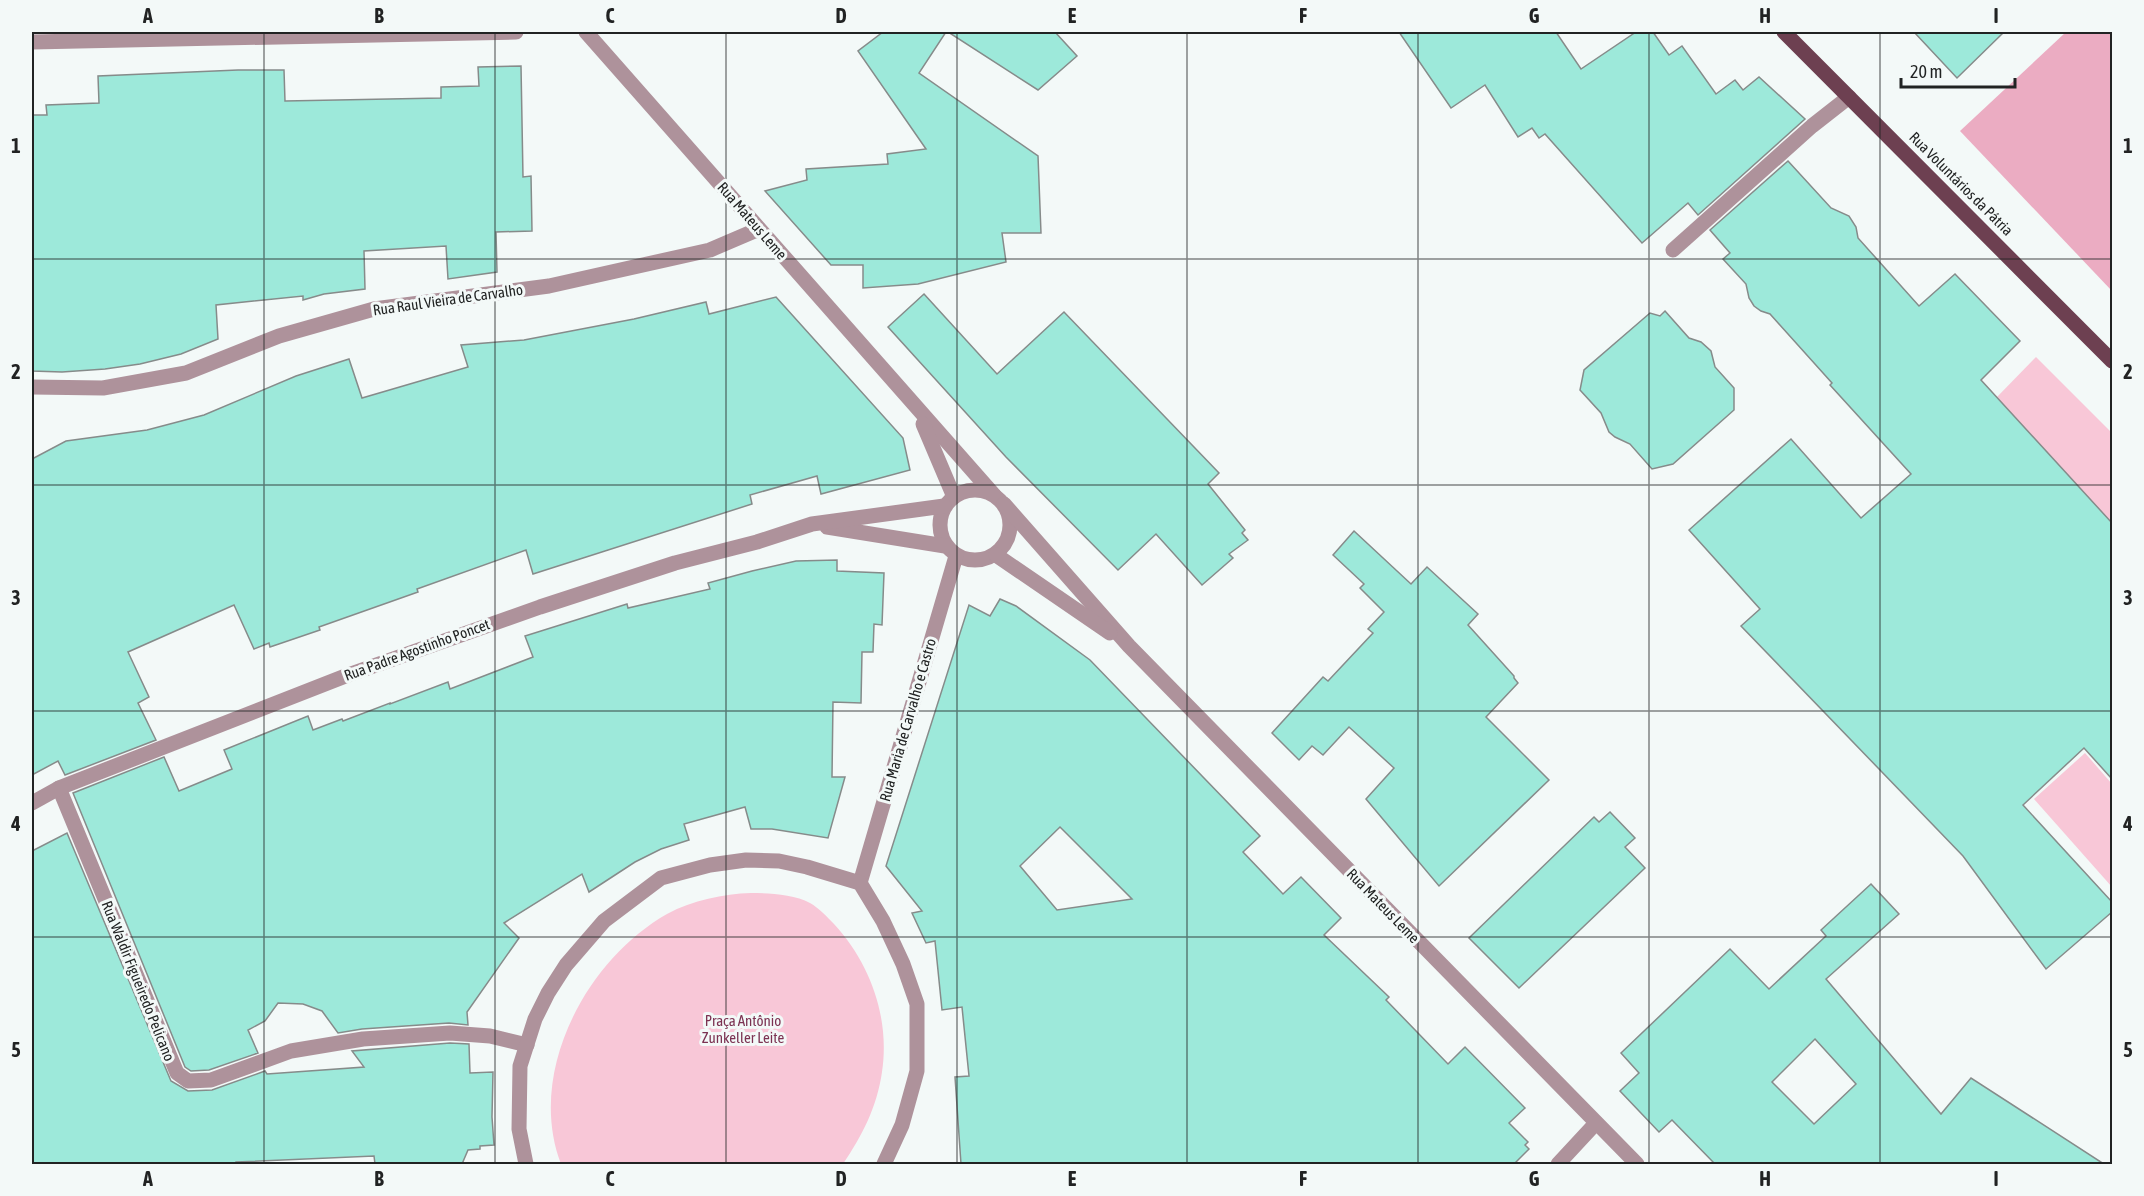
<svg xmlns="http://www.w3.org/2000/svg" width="2144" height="1196" font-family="'Asap Condensed',sans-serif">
<rect width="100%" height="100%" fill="#f3f9f8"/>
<g fill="#f8c7d7">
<path d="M2036,357L2112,433V523L1997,397Z"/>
<path d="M2085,753L2112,784V887L2034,799Z"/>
<path d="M751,893C769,893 794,894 810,903C819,908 827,917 834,924C871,964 890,1019 882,1072C877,1107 862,1136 843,1164H561C526,1073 586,960 667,914C693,900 723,894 751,893Z"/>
</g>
<path fill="#ebacc2" d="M2066,32H2112V291L1960,131Z"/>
<g fill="#9de9da" stroke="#868b8a" stroke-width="1.5" fill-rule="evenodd">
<path d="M883,32H946L919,73L1038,156L1041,233H1002L1006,262L918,284L863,288V265H831L765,191L807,180L806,169L888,164L887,154L926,149L858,51Z"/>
<path d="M948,32H1055L1077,56L1038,90Z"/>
<path d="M1399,32H1556L1581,69L1636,32H1653L1669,55L1682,46L1716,94L1735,80L1743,90L1759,77L1805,119L1698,215L1688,203L1642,243L1545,134L1539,138L1532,128L1518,137L1485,85L1451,108Z"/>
<path d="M1914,32H2004L1957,78Z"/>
<path d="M521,66L523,177L531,176L532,231L496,232L497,272L448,279L446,246L364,251L365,289L324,294L303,300V296L216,305L218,339L181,354L140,364L105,369L62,372L32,371V115H47L46,105L99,103L98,76L238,70H284L285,101L441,98V87L479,86L478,67Z"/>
<path d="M1788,161L1831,208L1849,216L1856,227L1858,238L1919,306L1955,274L2020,341L1981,380L2112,523V779L2084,748L2023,805L2112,902V912L2046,969L1963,856L1741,626L1760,609L1689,530L1791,439L1861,518L1911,474L1830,385L1832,383L1770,314L1761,311L1754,306L1749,298L1746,284L1723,259L1730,253L1710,230Z"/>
<path d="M924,294L997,374L1064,312L1219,473L1208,484L1245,530L1242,533L1248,540L1229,554L1233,558L1202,585L1156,534L1118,570L1006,457L888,327Z"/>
<path d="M776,297L903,438L910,470L821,494L817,476L750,495L752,504L533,574L526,550L417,589L418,592L319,627L320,630L270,647L269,643L254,649L234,605L128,652L149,697L138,703L156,740L65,775L58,761L32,775V459L66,441L147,430L204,415L296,376L349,359L362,398L468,367L461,345L524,340L634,319L706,302L709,314Z"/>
<path d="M1665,311L1689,338L1701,342L1711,351L1715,367L1734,388V410L1673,464L1652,469L1630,444L1615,437L1609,432L1601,413L1580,390L1584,370L1650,313L1660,316Z"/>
<path d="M1354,531L1411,584L1427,567L1478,614L1468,625L1514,676V678L1518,683L1486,717L1549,780L1439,886L1366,799L1394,768L1349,727L1323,755L1312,746L1299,760L1272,733L1323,677L1328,681L1373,633L1368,629L1384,612L1360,588L1364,584L1333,555Z"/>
<path d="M837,560V571L884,573L882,625L874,624L873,652H862L861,703L833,702L832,777H845L828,838L772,829H751L745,807L684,824L689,840L661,849L635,862L589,892L582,874L504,923L519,938L467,1012L468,1025L449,1023L362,1029L338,1033L322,1011L303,1004L278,1003L265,1021L248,1030L258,1053L209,1070L191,1071L185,1067L73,793L164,757L179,791L232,769L224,750L308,716L313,730L342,719L343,721L390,703V704L448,682L450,689L533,657L525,636L627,604L628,608L710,589L708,583L752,571L796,561Z"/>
<path d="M1000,599L1016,606L1090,660L1260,836L1243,852L1283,894L1301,877L1341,918L1324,935L1389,997L1386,1000L1448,1064L1465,1047L1525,1108L1509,1123L1528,1142L1525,1145L1529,1149L1514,1164H961L955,1077L969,1076L962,1007L942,1010L935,941L926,943L912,913L922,911L886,866L969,605L990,616ZM1060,827L1132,899L1057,910L1020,866Z"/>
<path d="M1610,812L1635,838L1625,847L1645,868L1519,988L1469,938L1594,817L1599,822Z"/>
<path d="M67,833L171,1081L188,1091L212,1090L265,1071L267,1074L364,1067L352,1051L450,1043L469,1044L470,1073L493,1072L492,1117L494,1145L480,1146V1149L468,1150L462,1164H375L374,1156L236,1162V1164H32V851Z"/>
<path d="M1871,884L1899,914L1826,979L1941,1114L1971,1078L2104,1164H1715L1672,1120L1659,1132L1620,1091L1639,1073L1621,1053L1730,949L1769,989L1826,936L1821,930ZM1815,1039L1856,1084L1814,1124L1772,1082Z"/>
</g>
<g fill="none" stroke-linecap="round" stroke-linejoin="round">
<g stroke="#ae929b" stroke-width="15">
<path d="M586,32L994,495"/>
<path d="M32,42L516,32"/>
<path d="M1673,250L1812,126L1849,97"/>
<path d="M32,387L103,388L186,373L279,336L374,309L549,286L710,250L759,229"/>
<path d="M923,424L954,497"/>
<circle cx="975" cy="525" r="35"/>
<path d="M1004,504L1129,646L1637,1164"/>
<path d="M827,527L945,546"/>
<path d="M996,555L1110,633"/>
<path d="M59,788L177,1073L188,1081L211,1080L291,1051L363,1039L450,1033L490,1036L527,1045"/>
<path d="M32,803L59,788L348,675L540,607L675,563L757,542L812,524L944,506"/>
<path d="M860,883L956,556"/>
<path d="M526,1164L519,1129L520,1066L535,1019L548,993L566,965L604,921L661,878L710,865L746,860L779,861L807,867L860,883L883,921L903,964L917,1004V1071L902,1125L884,1164"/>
<path d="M1558,1164L1596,1123"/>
</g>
<path stroke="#6d4051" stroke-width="15" d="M1784,32L2112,361"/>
</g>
<path fill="none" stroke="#212323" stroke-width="1.5" stroke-opacity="0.55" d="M264,32V1164M495,32V1164M726,32V1164M957,32V1164M1187,32V1164M1418,32V1164M1649,32V1164M1880,32V1164M32,259H2112M32,485H2112M32,711H2112M32,937H2112"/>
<g text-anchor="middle" stroke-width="6" stroke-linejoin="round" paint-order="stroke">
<g font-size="15" fill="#212323" stroke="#f3f9f8">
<text transform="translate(1961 184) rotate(45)" y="5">Rua Voluntários da Pátria</text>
<text transform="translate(752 221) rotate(49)" y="5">Rua Mateus Leme</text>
<text transform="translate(448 300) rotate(-8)" y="5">Rua Raul Vieira de Carvalho</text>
<text transform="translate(417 650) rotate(-20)" y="5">Rua Padre Agostinho Poncet</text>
<text transform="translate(908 720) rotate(-74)" y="5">Rua Maria de Carvalho e Castro</text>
<text transform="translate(1383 906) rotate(46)" y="5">Rua Mateus Leme</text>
<text transform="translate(138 981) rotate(68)" y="5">Rua Waldir Figueiredo Pelicano</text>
</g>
<g font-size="15" fill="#7c3252" stroke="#f3f9f8">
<text x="743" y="1026">Praça Antônio<tspan x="743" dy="17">Zunkeller Leite</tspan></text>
</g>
</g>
<rect width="2144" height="1196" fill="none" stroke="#f3f9f8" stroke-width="66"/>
<path d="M1901 78v9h114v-9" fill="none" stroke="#212323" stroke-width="3"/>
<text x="1910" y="78" font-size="18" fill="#212323" stroke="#f3f9f8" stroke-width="4.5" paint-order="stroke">20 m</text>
<rect x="33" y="33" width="2078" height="1130" fill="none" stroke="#212323" stroke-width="2"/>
<g font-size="20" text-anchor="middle" font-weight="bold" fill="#212323">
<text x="148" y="23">A</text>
<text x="379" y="23">B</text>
<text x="610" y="23">C</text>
<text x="841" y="23">D</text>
<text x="1072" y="23">E</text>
<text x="1303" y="23">F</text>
<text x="1534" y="23">G</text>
<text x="1765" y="23">H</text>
<text x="1996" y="23">I</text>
<text x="16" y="153">1</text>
<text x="2128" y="153">1</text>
<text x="16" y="379">2</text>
<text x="2128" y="379">2</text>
<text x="16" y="605">3</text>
<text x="2128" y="605">3</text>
<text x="16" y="831">4</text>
<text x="2128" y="831">4</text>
<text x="16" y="1057">5</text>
<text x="2128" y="1057">5</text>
<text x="148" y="1186">A</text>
<text x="379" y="1186">B</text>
<text x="610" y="1186">C</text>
<text x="841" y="1186">D</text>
<text x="1072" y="1186">E</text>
<text x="1303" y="1186">F</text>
<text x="1534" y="1186">G</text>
<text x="1765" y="1186">H</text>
<text x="1996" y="1186">I</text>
</g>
</svg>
